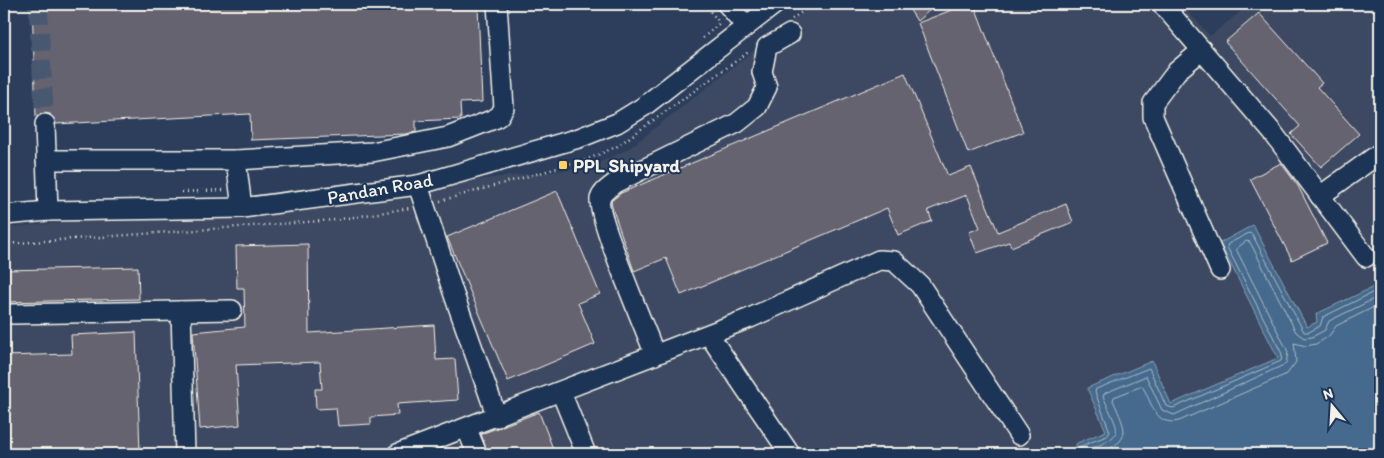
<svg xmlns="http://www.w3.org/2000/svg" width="1384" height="458" font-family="Itim,sans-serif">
<rect width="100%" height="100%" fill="#2c3e5c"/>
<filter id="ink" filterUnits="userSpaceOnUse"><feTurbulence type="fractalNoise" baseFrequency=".02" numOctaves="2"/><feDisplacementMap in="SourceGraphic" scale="10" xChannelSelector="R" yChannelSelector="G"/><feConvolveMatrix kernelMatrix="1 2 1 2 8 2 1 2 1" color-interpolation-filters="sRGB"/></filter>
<g filter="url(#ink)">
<path fill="#3d4962" d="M814,4H1181L1210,36L1250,4H1380V284L1316,314L1317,322L1307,328L1253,225L1220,243L1278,358L1171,404L1152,361L1088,387L1106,431L1077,443L1072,454H4V228L588,168L628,149Z"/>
<path fill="#456b8d" stroke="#8ba1b1" d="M1253,225L1307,327L1317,322L1316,314L1380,284V454H1072L1077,443L1106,431L1087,388L1152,361L1171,404L1278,358L1220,243Z"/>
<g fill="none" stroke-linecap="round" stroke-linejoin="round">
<g stroke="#aebbc4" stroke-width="1">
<path d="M1078,454L1081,446L1107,436L1110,432L1095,392L1096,389L1149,368L1166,406L1173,408L1281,361L1282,354L1227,247L1228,244L1249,233L1252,234L1304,332H1309L1320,326L1323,317L1380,289"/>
<path d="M1084,454L1086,451C1128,433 1119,434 1103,396L1105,393L1146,376L1162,410L1174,415L1286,364L1288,352L1236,249L1246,241L1250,242L1296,332L1304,338L1312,337L1325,330L1329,321L1380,296"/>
<path d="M1098,454C1134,439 1126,431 1113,400L1114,397L1142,386C1152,401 1154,427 1179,421L1287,374L1296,362L1294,343L1306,346L1316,344L1329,336L1336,326L1380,304"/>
</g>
</g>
<g fill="#666371" stroke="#f4f1e8">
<path d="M32,4H457V7L478,6L482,102L460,103L461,119L416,121V132L406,134L251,140L250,114L56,124L50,114L44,113L36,117Z"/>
<path d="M906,4H937L917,21Z"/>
<path d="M967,4H974L1023,132L968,153L918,23Z"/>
<path d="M1259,13L1322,83L1317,87L1359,134L1321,167L1291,134L1300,126L1225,42Z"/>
<path d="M905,73L948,176L971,167L998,232L1066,204L1073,222L1011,247L1009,242L977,253L969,232L980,228L967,195L928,210L932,221L898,235L887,208L681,295L666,258L634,271L612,207L611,201L621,193Z"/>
<path d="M1281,163L1298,186L1327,243L1292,260L1250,179Z"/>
<path d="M557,191L600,294L578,303L595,344L508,381L447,237Z"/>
<path d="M308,244L309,333L434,325L436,360L455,359L458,400L397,404L398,415L371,417V424L338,426L336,408L316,409L315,389H322L320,362L236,365L240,425L200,429L193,332L245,327L244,288H237L236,246Z"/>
<path d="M138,267L139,299L4,302V270Z"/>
<path d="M136,332L140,454H75V450L4,452V356L72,354L71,335Z"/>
<path d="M539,412L555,454H488L481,434Z"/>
</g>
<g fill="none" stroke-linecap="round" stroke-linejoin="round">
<path stroke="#4a5971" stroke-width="19" stroke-dasharray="19 9" stroke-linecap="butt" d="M38,4L45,124"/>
<defs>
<g id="minor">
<path d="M727,4L746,26"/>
<path d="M1162,4L1273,133L1366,257"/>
<path d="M1202,50L1177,71L1153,103V117L1220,270"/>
<path d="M45,124L48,211"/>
<path d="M46,160H236L372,152L448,137L494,119L499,116L504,108L497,4"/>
<path d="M236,160L242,208"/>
<path d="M418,185L453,292L497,417"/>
<path d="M1320,196L1380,153"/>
<path d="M4,215L48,211L242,208L418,185L579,138L617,123L643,107L775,4"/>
<path d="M181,311L185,454"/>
<path d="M12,314L232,310"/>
<path d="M709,335L790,454"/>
<path d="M655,355C647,333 596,214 600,199C602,192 609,188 615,183L737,123L757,107L767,87L762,72L767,47L790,34"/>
<path d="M561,392L586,454"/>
<path d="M467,429L477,454"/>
<path d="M397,454L750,318L879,260L894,261L920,285L1019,435"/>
</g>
</defs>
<use href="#minor" stroke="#f4f1e8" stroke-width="22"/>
<g stroke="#f4f1e8" stroke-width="2.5" stroke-dasharray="1 4" stroke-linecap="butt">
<path d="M704,4L720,23"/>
<path d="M792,19L813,4"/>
<path d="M703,38L721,22"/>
<path d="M182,192L224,190"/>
<path d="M440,201L586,160L616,147L750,51"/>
<path d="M4,244L335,220L410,208"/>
</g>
<use href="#minor" stroke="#1d3557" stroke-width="19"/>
</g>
</g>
<rect fill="#ffd166" stroke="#1d3557" stroke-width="2" x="558" y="160" width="10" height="10" rx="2.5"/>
<g text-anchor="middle" stroke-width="4" stroke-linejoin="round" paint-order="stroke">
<g font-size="19" font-weight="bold" fill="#f4f1e8" stroke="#1d3557" text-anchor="start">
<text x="573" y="172">PPL Shipyard</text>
</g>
<g font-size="19" fill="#f4f1e8" stroke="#1d3557">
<text transform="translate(380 188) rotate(-10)" y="7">Pandan Road</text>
</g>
</g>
<rect width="1384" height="458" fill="none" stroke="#1d3557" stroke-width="20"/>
<rect x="10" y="10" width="1364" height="438" fill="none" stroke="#f4f1e8" stroke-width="2" filter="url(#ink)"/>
<g transform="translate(1332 406) rotate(342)" stroke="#1d3557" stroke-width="4" paint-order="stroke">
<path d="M0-4L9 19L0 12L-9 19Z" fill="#f4f1e8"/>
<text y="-8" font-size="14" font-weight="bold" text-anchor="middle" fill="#f4f1e8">N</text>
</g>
</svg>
